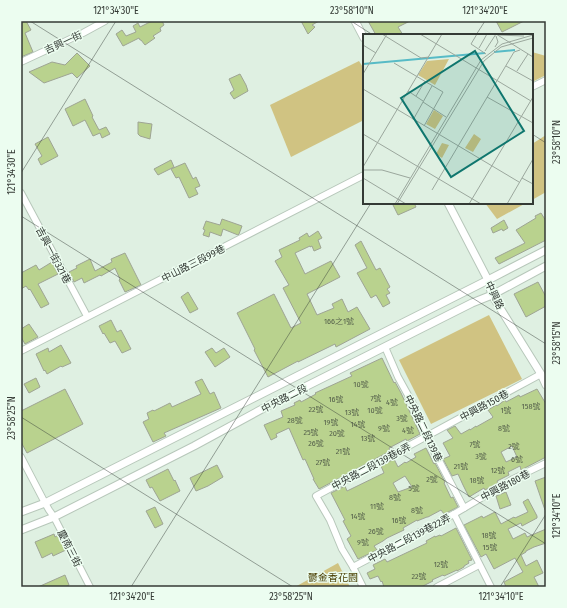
<svg xmlns="http://www.w3.org/2000/svg" width="567" height="608" font-family="'Fira Sans Condensed','Noto Sans TC',sans-serif">
<rect width="100%" height="100%" fill="#dff0e2"/>
<g fill="#d0c382">
<path d="M532,52L546,56V75L532,82Z"/>
<path d="M359,61L364,69V120L291,157L270,105Z"/>
<path d="M546,135V192L532,200V144Z"/>
<path d="M485,203H526L497,219Z"/>
<path d="M489,315L522,379L431,424L399,360Z"/>
<path d="M338,563L350,587H295Z"/>
</g>
<g fill="#b9d28e" stroke="#9ea494" fill-rule="evenodd">
<path d="M21,21H26L31,30L25,33L33,52L21,57Z"/>
<path d="M152,21H162L164,25L160,28L161,31L153,36L155,38L145,45L141,40H140L139,38L123,46L116,34L122,30L126,36L136,32L133,26L138,23L140,27Z"/>
<path d="M301,21H319L312,25L315,27L308,34Z"/>
<path d="M368,21H410L398,27L403,35H376Z"/>
<path d="M496,21H524L502,32Z"/>
<path d="M77,53L90,66L77,78L72,73L44,83L29,72L52,62L65,65Z"/>
<path d="M240,74L246,85L248,91L234,99L230,93L234,90L229,79Z"/>
<path d="M85,99L93,116L92,117L99,130L106,127L110,134L102,138L100,133L93,136L85,120L73,126L65,109Z"/>
<path d="M138,122L152,124L150,139L140,136L138,134Z"/>
<path d="M48,137L58,156L41,165L38,159L42,156L35,144Z"/>
<path d="M171,160L174,167L158,175L154,169Z"/>
<path d="M185,163L193,179L196,177L200,186L195,188L198,194L189,198L179,177L176,178L171,169Z"/>
<path d="M392,203H414L416,207L398,215Z"/>
<path d="M541,213L546,221V240L499,264L495,258L525,243L516,230L536,218L535,216Z"/>
<path d="M222,219L242,226L239,234L238,235L223,229L221,236L210,232L209,237L203,235L205,230L203,229L206,221L220,225Z"/>
<path d="M504,220L508,228L503,231L502,229L493,233L491,228Z"/>
<path d="M318,231L322,238L318,240L321,248L314,251L312,246L310,247V246L295,253L305,274L331,261L340,277L307,294L317,315L334,308L332,304L342,299L348,312L357,307L370,329L336,347L335,344L298,362V361L268,377L254,350L255,349L237,313L274,294L291,328L301,323L283,288L289,285L275,261L282,257L279,250L300,240L299,238L307,233L309,237Z"/>
<path d="M361,241L376,270L380,268L390,287L387,289L390,293L386,295L390,303L383,307L376,295L371,298L357,273L367,268L355,245Z"/>
<path d="M125,253L141,285L125,292L119,280L120,279L115,268L101,276L100,275L84,283L82,278L74,282L69,272L77,268L76,266L90,259L95,271L112,262L111,259Z"/>
<path d="M52,262L58,274L38,284L49,304L41,308L30,289L29,290L26,286L21,289V273L36,265L39,270Z"/>
<path d="M538,282L546,297V306L526,317L514,294Z"/>
<path d="M188,292L198,309L190,313L181,297Z"/>
<path d="M111,320L117,332L121,330L131,349L122,353L115,341L110,343L104,333L103,334L99,326Z"/>
<path d="M29,324L38,337L25,344L21,337V329Z"/>
<path d="M61,345L71,363L62,367L61,366L47,374L45,370L44,371L36,354L48,348L49,352Z"/>
<path d="M212,348L216,353L224,348L230,357L215,367L205,352Z"/>
<path d="M382,358L394,383L395,382L401,393L420,434L407,441L406,439L389,448L390,451L319,489L313,479H314L305,459L303,460L289,428L276,434L277,437L271,440L264,425L283,417L281,411L295,405L294,403L300,400L301,402L316,394L315,393L352,376L350,373Z"/>
<path d="M36,378L40,387L29,393L24,384Z"/>
<path d="M202,379L210,394L214,392L221,408L164,433L166,436L153,442L143,422L149,419L147,413L153,410L154,411L170,403L172,407L201,394L195,382Z"/>
<path d="M65,389L83,424L27,453L21,442V411Z"/>
<path d="M537,389L546,404V457L521,470L520,466L508,472L509,475L497,481L498,483L485,490L484,488L469,497L463,485L458,474L452,476L443,459L450,456L443,443L453,438L447,430L455,426L461,434L470,429V430L476,426V427L492,418L493,417L488,410L496,405L497,406L505,400L506,402L519,395L520,397ZM512,446L517,457L506,462L501,452Z"/>
<path d="M426,448L434,464L435,463L445,482L444,483L451,498L453,497L458,507L444,514L441,510L428,517H427L417,521V520L403,528L404,530L387,538L383,541L374,546L377,550L358,559L347,539L351,536L343,521L345,520L331,493L345,486L347,491L384,473L381,466L394,459L398,467L405,462L406,463L416,457L414,454ZM405,476L412,487L398,492L393,483Z"/>
<path d="M217,465L223,477L208,486L196,491L190,478Z"/>
<path d="M168,469L174,481L175,480L180,491L160,501L152,487L150,488L146,480Z"/>
<path d="M546,477V510H545L535,481Z"/>
<path d="M506,492L511,505L500,509L496,496Z"/>
<path d="M528,499L537,516V518L522,526L521,523L508,529L513,539L525,533L527,537L546,529V543L534,547L526,551V552L521,555L526,566L537,560L543,573L534,577L539,587H506L504,582L523,572L515,558L494,569L486,554L481,557L464,525L482,516L483,518L495,512L501,524L514,517L515,518L528,512L523,502Z"/>
<path d="M155,507L163,524L155,528L146,511Z"/>
<path d="M456,528L472,560L468,561L469,563L464,566V567L457,571V570L444,576L443,575L432,580L433,581L421,587H384L382,581L381,582L378,576L370,579L367,573L375,569L373,565L385,559L387,562L427,543L426,541L435,536V537L440,535L441,536Z"/>
<path d="M54,534L55,537L58,535L66,550L53,556L52,553L42,558L35,542Z"/>
<path d="M65,575L69,585L65,587H38Z"/>
</g>
<g fill="none" stroke-linecap="round" stroke-linejoin="round">
<defs>
<g id="minor">
<path d="M21,62L83,33L105,21"/>
<path d="M532,87L546,80"/>
<path d="M21,193L87,316"/>
<path d="M385,347L398,377L414,406L426,436L464,508"/>
<path d="M21,351L364,175"/>
<path d="M21,457L45,503L49,510L54,517L90,587"/>
<path d="M454,514L491,587"/>
<path d="M353,567L454,514L513,479L546,463"/>
<path d="M363,587L353,567L342,549L330,520L316,496L392,455L541,374"/>
<path d="M437,587L479,565"/>
</g>
<g id="tertiary">
<path d="M355,21L364,38"/>
<path d="M448,203L488,280L492,295L541,374L546,385"/>
<path d="M21,512L45,503L488,280L546,250"/>
<path d="M21,530L54,517L194,446L273,403L472,303L492,295L546,266"/>
</g>
</defs>
<use href="#minor" stroke="#b7c7ba" stroke-width="8"/>
<use href="#tertiary" stroke="#b7c7ba" stroke-width="9"/>
<use href="#minor" stroke="#fff" stroke-width="6"/>
<use href="#tertiary" stroke="#fff" stroke-width="7"/>
</g>
<path fill="none" stroke="#343a35" stroke-width="1" stroke-opacity="0.45" d="M30,21L546,344M351,21L373,35M476,35L485,21M532,134L546,143M21,173L116,21M21,216L546,544M21,417L293,587M131,587L371,203M500,587L546,514"/>
<g text-anchor="middle" stroke-width="3" stroke-linejoin="round" paint-order="stroke">
<g font-size="8" fill="#55604b">
<text x="339" y="324">166之1號</text>
<text x="361" y="387">10號</text>
<text x="376" y="401">7號</text>
<text x="336" y="402">16號</text>
<text x="392" y="405">4號</text>
<text x="531" y="409">158號</text>
<text x="316" y="412">22號</text>
<text x="375" y="413">10號</text>
<text x="506" y="413">1號</text>
<text x="352" y="415">13號</text>
<text x="402" y="421">3號</text>
<text x="295" y="423">28號</text>
<text x="331" y="425">19號</text>
<text x="358" y="427">14號</text>
<text x="384" y="431">9號</text>
<text x="504" y="431">8號</text>
<text x="408" y="433">4號</text>
<text x="311" y="435">25號</text>
<text x="337" y="436">20號</text>
<text x="368" y="441">13號</text>
<text x="316" y="446">26號</text>
<text x="475" y="447">7號</text>
<text x="514" y="449">2號</text>
<text x="343" y="454">21號</text>
<text x="481" y="459">3號</text>
<text x="517" y="462">6號</text>
<text x="323" y="465">27號</text>
<text x="461" y="469">21號</text>
<text x="498" y="473">12號</text>
<text x="432" y="482">2號</text>
<text x="477" y="483">18號</text>
<text x="414" y="491">5號</text>
<text x="395" y="500">8號</text>
<text x="377" y="509">11號</text>
<text x="417" y="513">8號</text>
<text x="358" y="519">14號</text>
<text x="399" y="523">16號</text>
<text x="376" y="534">26號</text>
<text x="489" y="538">18號</text>
<text x="363" y="545">9號</text>
<text x="490" y="550">15號</text>
<text x="441" y="567">12號</text>
<text x="419" y="579">22號</text>
</g>
<g font-size="10" fill="#343a35" stroke="#ecfdf0">
<text transform="translate(63 42) rotate(-25)" y="4">吉興一街</text>
<text transform="translate(54 255) rotate(62)" y="4">吉興一街321巷</text>
<text transform="translate(193 263) rotate(-27)" y="4">中山路三段99巷</text>
<text transform="translate(495 295) rotate(64)" y="4">中興路</text>
<text transform="translate(284 398) rotate(-27)" y="4">中央路二段</text>
<text transform="translate(484 405) rotate(-28)" y="4">中興路150巷</text>
<text transform="translate(424 428) rotate(64)" y="4">中央路二段139巷</text>
<text transform="translate(371 466) rotate(-28)" y="4">中央路二段139巷6弄</text>
<text transform="translate(505 485) rotate(-28)" y="4">中興路180巷</text>
<text transform="translate(409 538) rotate(-28)" y="4">中央路二段139巷22弄</text>
<text transform="translate(70 548) rotate(63)" y="4">慶南三街</text>
</g>
<g font-size="10" fill="#4b4004" stroke="#ecfdf0">
<text x="333" y="581">鬱金香花園</text>
</g>
</g>
<g transform="translate(363 34)">
<rect width="170" height="170" fill="#dff0e2"/>
<path d="M86,25L72,51L55,41L64,27ZM71,76L80,82L72,95L63,90ZM111,100L118,105L110,118L102,114ZM79,109L86,111L79,124L73,120Z" fill="#d0c382"/>
<path fill="none" stroke="#57bbc6" stroke-width="2" d="M131,18L152,16M0,30L122,19"/>
<path fill="none" stroke="#9ba79d" stroke-width="1" d="M19,0L58,24L66,23M57,0L168,67M114,0L108,10L123,20M133,0L170,23M135,1L161,2M0,11L13,19M132,13L135,8L133,2M116,14L124,0M122,17L133,0M31,29L80,58L61,92M143,32L170,47M154,37L165,20M0,40L24,0M0,55L156,148M45,57L60,67M53,62L62,47M124,63L170,89M60,68L83,83M50,86L69,52M0,100L118,170M0,133L79,0M0,136H19L47,144M0,144L43,170M159,144L170,150M69,156L151,18L157,16M32,170L118,26L139,10L170,1M34,170L121,27L138,13L170,4M106,170L170,63M144,170L170,125"/>
<path fill="#0f766e" fill-opacity="0.15" stroke="#0f766e" stroke-width="2" d="M112,17L161,97L88,143L38,64Z"/>
<rect width="170" height="170" fill="none" stroke="#343a35" stroke-width="2"/>
</g>
<rect width="567" height="608" fill="none" stroke="#ecfdf0" stroke-width="44"/>
<rect x="22" y="22" width="523" height="564" fill="none" stroke="#343a35" stroke-width="1.5"/>
<g font-size="10" text-anchor="middle" fill="#343a35">
<text x="116" y="14">121°34'30"E</text>
<text x="352" y="14">23°58'10"N</text>
<text x="485" y="14">121°34'20"E</text>
<text transform="translate(556 142) rotate(-90)" y="4">23°58'10"N</text>
<text transform="translate(11 172) rotate(-90)" y="4">121°34'30"E</text>
<text transform="translate(556 343) rotate(-90)" y="4">23°58'15"N</text>
<text transform="translate(11 418) rotate(-90)" y="4">23°58'25"N</text>
<text transform="translate(556 516) rotate(-90)" y="4">121°34'10"E</text>
<text x="132" y="600">121°34'20"E</text>
<text x="291" y="600">23°58'25"N</text>
<text x="501" y="600">121°34'10"E</text>
</g>
</svg>
